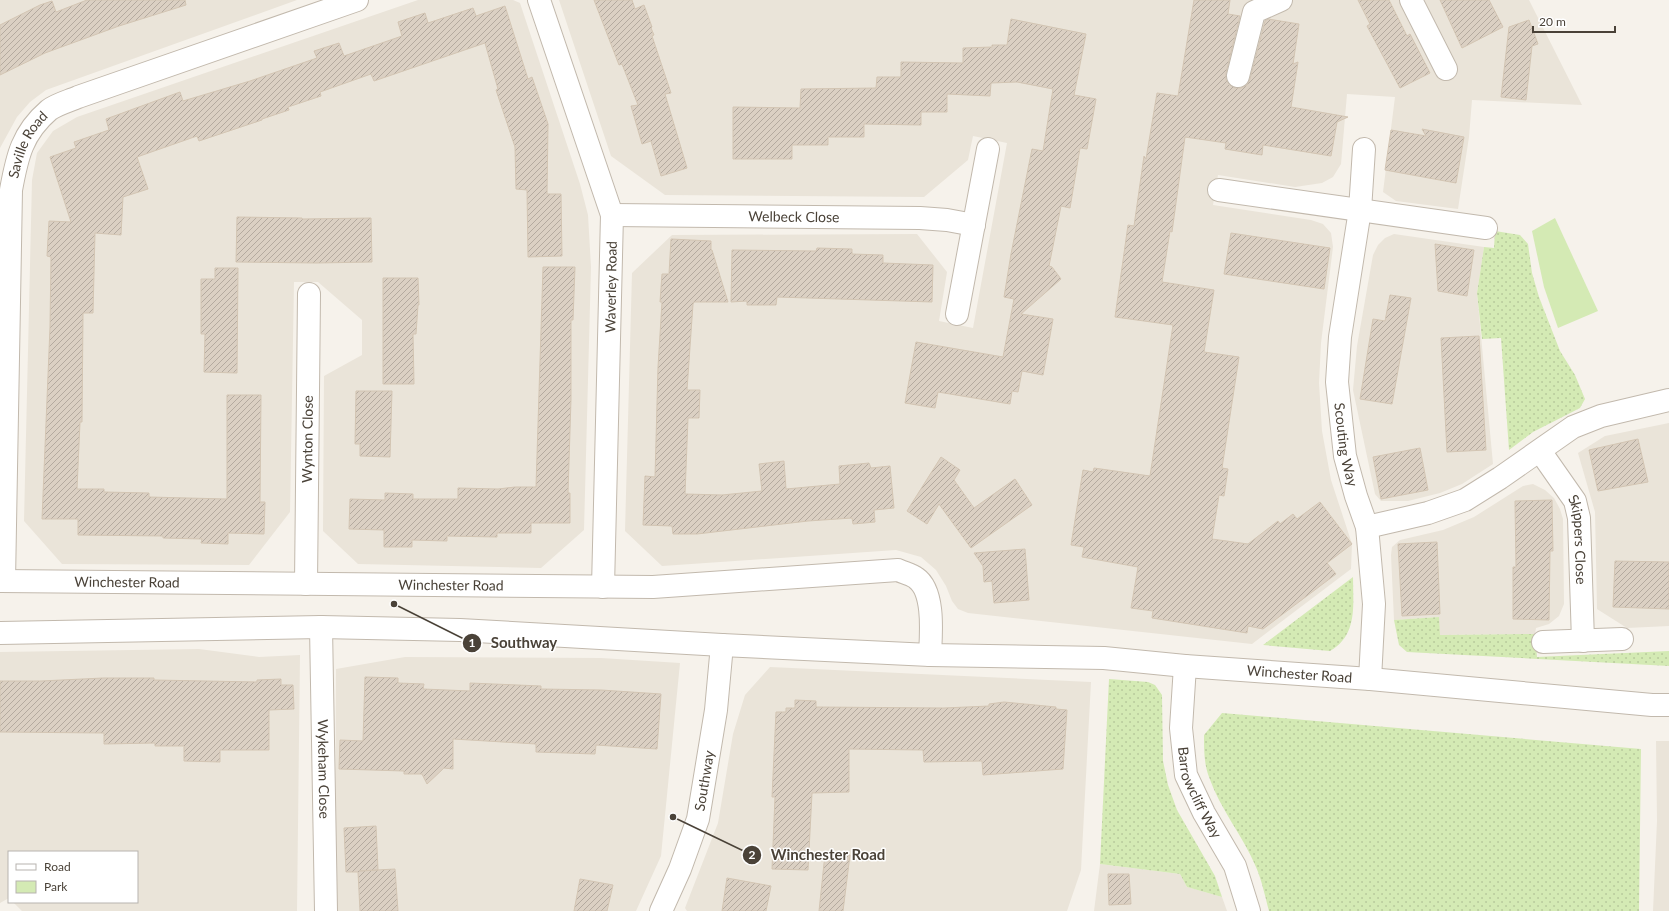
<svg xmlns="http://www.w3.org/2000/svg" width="1669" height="911" font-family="Lato,sans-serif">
<defs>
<pattern id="grass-dots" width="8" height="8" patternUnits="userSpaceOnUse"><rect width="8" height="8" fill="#d4eab4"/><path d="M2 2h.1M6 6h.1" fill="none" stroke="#b8ca9c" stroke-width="1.8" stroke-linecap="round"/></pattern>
<pattern id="building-hatch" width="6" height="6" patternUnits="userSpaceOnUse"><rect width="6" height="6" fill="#dbd0c3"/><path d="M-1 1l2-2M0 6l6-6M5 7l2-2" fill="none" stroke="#b4aa9f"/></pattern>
</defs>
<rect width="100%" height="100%" fill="#f6f2eb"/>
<g fill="#eae4d9">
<path d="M0,0H297L46,90L30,102L17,117L0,148Z"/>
<path d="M418,0H513L520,3L580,184L588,215L591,267L584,530L541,568L358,564L323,531L324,376L362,355V320L318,282H294L290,512L249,565L62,564L24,521L32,180L37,153L53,131L77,117Z"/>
<path d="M559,0H1529L1582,105L1472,100L1469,137L1458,209L1396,201L1383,192L1395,97L1347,94L1341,164L1333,177L1322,183L1295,187L1218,175L1213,205L1311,220L1323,224L1331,233L1333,247L1321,343L1319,383L1322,431L1331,480L1352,544L1351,569L1252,644L968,613L958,609L952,601L946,586L936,570L921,557L896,550L662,566L625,531L632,273L672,235L917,234L947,272L939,321L973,328L1007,143L973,136L968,160L924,197L665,195L611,156Z"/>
<path d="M1394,234L1484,247L1477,293L1493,464L1462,484L1440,493L1408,501H1381L1375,494L1353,390L1357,346L1373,255L1378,245L1385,238Z"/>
<path d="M1669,423V626L1627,628L1597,609L1595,512L1578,453L1605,436Z"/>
<path d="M1533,484L1545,490L1554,498L1560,509L1563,519L1564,604L1559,616L1549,624L1536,628L1535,634L1439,635V617L1394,620L1391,555L1392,547L1400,540L1443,530L1474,517L1523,486Z"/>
<path d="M199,649L259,657L300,655L297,911H22L13,902H137V852H9V898L0,903V652Z"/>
<path d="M405,657L601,658L680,663L661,856L636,911H335L336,669Z"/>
<path d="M770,667L1091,682L1081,870L1067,911H687L685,908L718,823L733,734L745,695Z"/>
<path d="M1656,741H1669V911H1653L1657,821Z"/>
<path d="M1100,864L1180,874L1187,887L1222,897L1227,911H1094Z"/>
</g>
<g fill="url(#grass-dots)">
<path d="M1495,231L1520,235L1528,244L1532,273L1539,297L1560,351L1575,375L1585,399L1580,408L1533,432L1509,450L1501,338L1482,339L1477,293L1484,247L1494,248Z"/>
<path d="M1353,577C1353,605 1358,635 1330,651L1263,645Z"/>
<path d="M1439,617L1440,635L1535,634L1537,657L1669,651V666L1407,652L1399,645L1394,620Z"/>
<path d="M1109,679L1148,682L1155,685L1162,695L1163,761L1168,785L1177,810L1215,876L1222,897L1187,887L1180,874L1100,864Z"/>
<path d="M1222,713L1641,749L1639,911H1269C1265,896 1262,881 1256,867C1243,836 1220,809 1209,777C1204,764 1204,750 1204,735Z"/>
</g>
<path fill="#d4eab4" d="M1555,218L1598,311L1558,328L1544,287L1532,231Z"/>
<g fill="url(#building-hatch)" stroke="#d3c5b3">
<path d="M87,0H185L186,5L119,26L45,53L0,75V25L40,5L52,1L56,12Z"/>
<path d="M594,0H632L635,9L644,5L652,27L651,28L654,35L652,36L671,93L665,94L687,168L661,176L651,141L642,144L631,106L638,105L622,64L619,65Z"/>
<path d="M1194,0H1230L1228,14L1240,16L1226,73V80L1230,85L1235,88H1241L1247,85L1250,79L1265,21L1268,19L1299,24L1293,64L1298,62L1291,107L1348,117L1337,122L1331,156L1263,145L1262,155L1225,149L1226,143L1185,137L1172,232L1170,231L1162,282L1214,290L1204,352L1239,357L1222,468L1228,469L1224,496L1219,495L1212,539L1248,544L1278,521L1280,524L1293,514L1297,519L1320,502L1352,544L1327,563L1336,574L1263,629L1248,626L1247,633L1152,618L1153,611L1131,608L1138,567L1082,557L1084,547L1071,545L1083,470L1093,472L1094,468L1150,476L1173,325L1115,317L1128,225L1134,226L1144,156L1146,159L1157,93L1178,96Z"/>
<path d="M1358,0H1389L1407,36L1410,34L1430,73L1400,88L1367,26L1370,24Z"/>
<path d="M1440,0H1489L1503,27L1462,48Z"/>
<path d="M505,6L528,79L532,77L548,124L547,194H561L562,256L528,257L527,190L516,189L515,147L496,90L498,89L485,43L374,81L371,74L320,92L321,96L288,107L289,110L262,119V120L199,141L197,136L137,157L148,189L123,197L121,235L95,233L93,313H83L82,422H80L77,489H104V492L149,493V497L227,499V395H261L260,502H265L264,534L228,533V544L201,543L202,539L163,538V536L78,535V519H42L50,327L51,257L47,256L49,221L71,222L50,157L76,148L74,142L109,130L106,119L180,92L183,101L250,81L317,58L314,51L339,43L344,56L402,36L398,22L425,13L428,23L473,8L476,16Z"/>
<path d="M1011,19L1086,34L1074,95L1096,99L1087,149L1080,148L1070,208L1061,206L1049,266L1052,267L1061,279L1021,314L1053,319L1043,375L1022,371L1018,392L1012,391L1010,404L938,392L935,408L905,403L916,342L1003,357L1014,299L1004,297L1011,254L1032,149L1043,151L1053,89L1017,82L991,83L990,96L947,94V112H921V125L864,124V137H828V145H792V159H733V107L800,108L801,89L876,88L877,77H901V62L963,63V48L992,47V45H1007Z"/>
<path d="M1529,20L1538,44L1532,46L1526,100L1501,97L1509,27Z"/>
<path d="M1422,129L1464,137L1456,183L1385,170L1391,130L1426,136Z"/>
<path d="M237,217L302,218V219L371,218L372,262L316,263L236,262Z"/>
<path d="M1231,233L1330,248L1324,289L1224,274Z"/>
<path d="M671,239L711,241V250H712L728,302H694L693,304L687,390H700L699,418H688L685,494L722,495L762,491L759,464L784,461L786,489L840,484L839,466L869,463L871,468L890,466L894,508L874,510L875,522L853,524L852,518L808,521L697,534H673L672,526L643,525L645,476L655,477L658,367L662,302H660L662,274H669Z"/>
<path d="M1435,244L1474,250L1467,296L1438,291Z"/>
<path d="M817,248L852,249V254L883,255V263L933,265L932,302L777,297L776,305H747V301L731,302L732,250L816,251Z"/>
<path d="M543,267H575L573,320H571V399L568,493H570V523H531V533H497V537L447,536V541L412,540V547H384V530L349,529L350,499L385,500V493L413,494V499H458V488L498,489L515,487H536Z"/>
<path d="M215,268H238L237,373L204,372L205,334H201V279H215Z"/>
<path d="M383,278H418L419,305H418L416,334H413L414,384H383Z"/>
<path d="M1390,295L1411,298L1392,404L1360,399L1373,319L1385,321Z"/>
<path d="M1479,336L1486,450L1447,452L1441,338Z"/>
<path d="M356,391H392L390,457L360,456V444H355Z"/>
<path d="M1638,439L1648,482L1598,491L1589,450Z"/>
<path d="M1420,448L1428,490L1381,499L1373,457Z"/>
<path d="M941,457L960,470L954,480L974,508L1015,479L1032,505L971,548L939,504L927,524L907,511Z"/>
<path d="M1552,500L1553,551H1550L1549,620L1513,619V567H1516L1515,501Z"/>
<path d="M1437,542L1440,614L1402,616L1398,544Z"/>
<path d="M1025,549L1029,600L994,603L992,581L984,582L983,566L974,553Z"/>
<path d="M1615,561L1669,562V609L1613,607Z"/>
<path d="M365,677L398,678V683L424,684L423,689L470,691V683L541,686V689L601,690L661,694L657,749L596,745L595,754L536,752V744L453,739V769L444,768L427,784L422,774H404V771L339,769L340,740L363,741Z"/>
<path d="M103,678H154V680L257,682V680L281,679V685H293L294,709L269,710V750H220V762L184,761V746H155V743L104,744V733L0,732V681H41Z"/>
<path d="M795,700L816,701V707L944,708L989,706V704L1004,702L1056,707V709L1067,710L1063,769L983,775L982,761L924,762L923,750L849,749V792L812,793L808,870L772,869L775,797H772L776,712H786V708H795Z"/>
<path d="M376,826L378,870L359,871L395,869L398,911H360L358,872H346L344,828Z"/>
<path d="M825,854L850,855L843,911H819Z"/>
<path d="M1108,874H1129L1131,904L1109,905Z"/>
<path d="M727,878L771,886L766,911H722Z"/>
<path d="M580,879L613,885L607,911H574Z"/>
</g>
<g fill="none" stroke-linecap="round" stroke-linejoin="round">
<defs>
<g id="minor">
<path d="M539,0L612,215L603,587"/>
<path d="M1411,0L1446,69"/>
<path d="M1238,76L1254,12L1281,0"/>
<path id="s1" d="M1364,149L1360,210L1340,337L1337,382L1345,456L1356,496L1367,527L1374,604L1370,679"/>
<path d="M1219,190L1486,228"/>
<path id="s2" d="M612,215L920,218L947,220L974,225"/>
<path d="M957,314L988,149"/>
<path id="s3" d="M1540,451L1575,501L1579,518L1583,641"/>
<path d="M1367,527L1428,513L1465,500L1500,478L1573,427L1601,416L1669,400"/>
<path id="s4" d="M0,581L653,587L898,570C904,573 911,574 916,578C935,591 931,634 930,655"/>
<path id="s5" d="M4,581L11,190C17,157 22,133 49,110C57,104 69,101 78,97L357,0"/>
<path id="s6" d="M306,584L309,294"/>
<path id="s7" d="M321,627L326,911"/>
<path id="s8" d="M0,633L321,627L460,630L722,645L930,655L1104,658L1185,666L1370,679L1652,705H1669"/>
<path d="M1543,642L1622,639"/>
<path id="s9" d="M1185,666L1181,728L1186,775L1204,813L1235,866L1249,911"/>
<path id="s10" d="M661,911L680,869L698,819L716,710L722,645"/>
</g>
</defs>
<use href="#minor" stroke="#c2b9ad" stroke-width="24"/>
<use href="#minor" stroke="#fff" stroke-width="22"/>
</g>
<g text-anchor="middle" stroke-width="3" stroke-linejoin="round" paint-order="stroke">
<g font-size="14" fill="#4a4238" stroke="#fff">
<text dy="5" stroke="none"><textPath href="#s5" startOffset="440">Saville Road</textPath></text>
<text dy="5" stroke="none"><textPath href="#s2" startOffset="182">Welbeck Close</textPath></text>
<text transform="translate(611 287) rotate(-89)" y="5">Waverley Road</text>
<text dy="5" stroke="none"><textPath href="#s6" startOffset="145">Wynton Close</textPath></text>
<text dy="5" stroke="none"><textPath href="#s1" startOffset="298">Scouting Way</textPath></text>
<text dy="5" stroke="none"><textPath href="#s3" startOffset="100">Skippers Close</textPath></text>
<text dy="5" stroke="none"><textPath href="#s4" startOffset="127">Winchester Road</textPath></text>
<text dy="5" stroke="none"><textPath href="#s4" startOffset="451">Winchester Road</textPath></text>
<text dy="5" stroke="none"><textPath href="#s8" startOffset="1301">Winchester Road</textPath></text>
<text dy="5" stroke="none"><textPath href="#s7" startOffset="142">Wykeham Close</textPath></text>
<text dy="5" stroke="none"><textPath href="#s10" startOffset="138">Southway</textPath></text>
<text dy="5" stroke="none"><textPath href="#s9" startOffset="130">Barrowcliff Way</textPath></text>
</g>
</g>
<path fill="none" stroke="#4a4238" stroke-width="1.5" d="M394 604L472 643M673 817L752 855"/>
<g fill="#4a4238" stroke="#fff" stroke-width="1.5">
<circle cx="394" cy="604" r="4"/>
<circle cx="673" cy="817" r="4"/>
<circle cx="472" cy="643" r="10"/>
<circle cx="752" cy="855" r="10"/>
</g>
<g font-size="12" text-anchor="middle" font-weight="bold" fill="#fff">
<text x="472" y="647">1</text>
<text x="752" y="859">2</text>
</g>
<g font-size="15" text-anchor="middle" font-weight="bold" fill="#4a4238" stroke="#fff" stroke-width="3" stroke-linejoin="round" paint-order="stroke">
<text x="524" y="648">Southway</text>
<text x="828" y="860">Winchester Road</text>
</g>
<rect x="8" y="851" width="130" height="52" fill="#ffffff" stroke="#b7b3af"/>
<rect x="16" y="864" width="20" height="6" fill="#ffffff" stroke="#b7b3af"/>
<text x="44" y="871" font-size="12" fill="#4a4238">Road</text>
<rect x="16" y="881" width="20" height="12" fill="#d4eab4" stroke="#b7b3af"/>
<text x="44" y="891" font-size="12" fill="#4a4238">Park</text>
<path d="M1533 26v6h82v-6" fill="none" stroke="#4a4238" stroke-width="2"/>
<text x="1539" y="26" font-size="12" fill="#4a4238" stroke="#ffffff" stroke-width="3" paint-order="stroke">20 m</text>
</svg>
